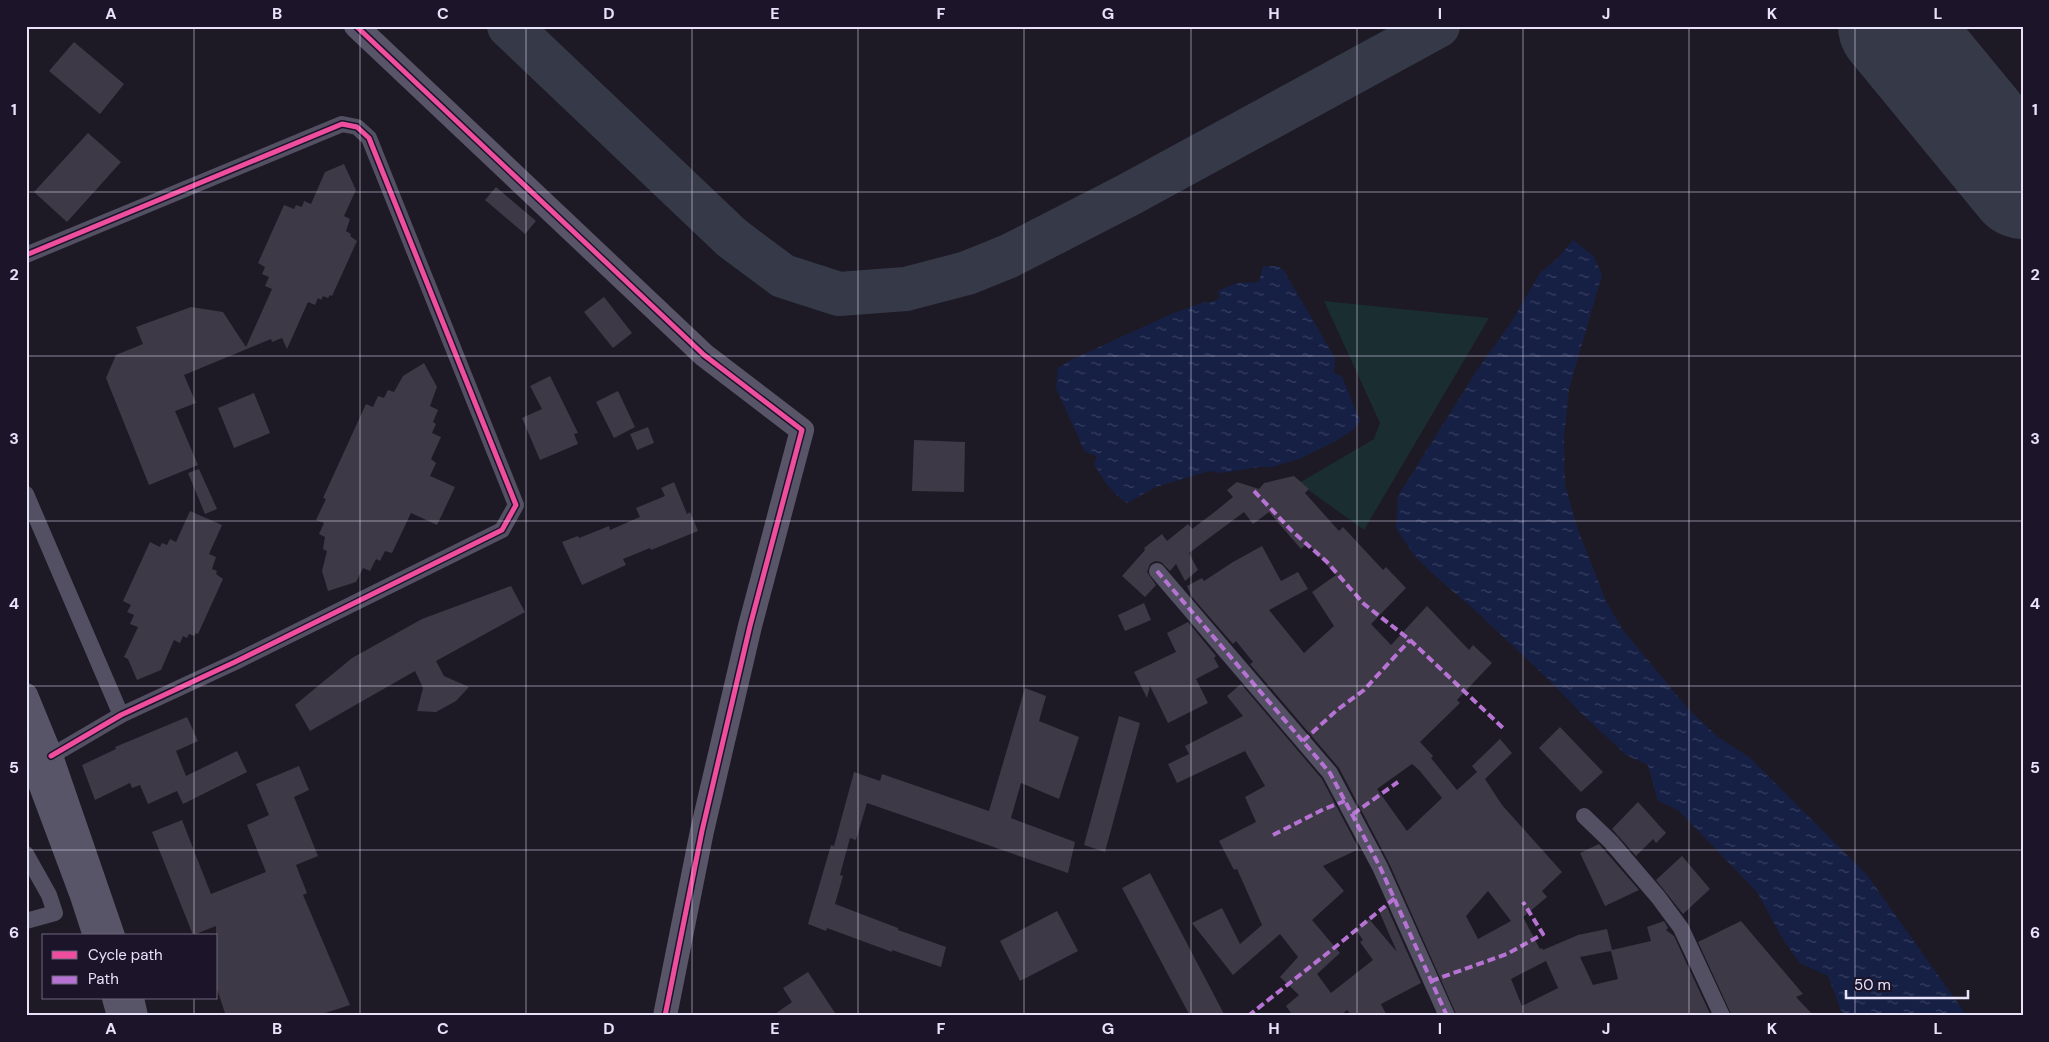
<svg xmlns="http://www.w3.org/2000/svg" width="2049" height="1042" font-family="'DM Sans',sans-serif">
<defs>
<pattern id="water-ripples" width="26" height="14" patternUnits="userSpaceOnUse" patternTransform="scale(1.25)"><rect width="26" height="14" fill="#162045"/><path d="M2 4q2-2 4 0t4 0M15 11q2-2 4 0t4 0" fill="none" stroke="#384061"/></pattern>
</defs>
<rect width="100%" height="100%" fill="#1d1a25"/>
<path fill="#1a2d31" d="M1324,301L1489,318L1364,530L1299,483L1374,439L1380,423Z"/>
<g fill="url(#water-ripples)">
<path d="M1573,240L1594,257L1602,275L1569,389L1564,438L1565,485L1578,530L1606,601L1622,629L1689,710L1718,737L1749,757L1867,875L1967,1016H1843L1828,976L1800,963L1784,941L1757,892L1678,810L1658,801L1648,765L1626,755L1580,712L1550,681L1478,613L1433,574L1414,555L1396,528L1398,496L1477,370L1510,324L1540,273L1558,258Z"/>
<path d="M1263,266H1278L1284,271L1335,358L1334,373L1342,376L1360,421L1354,429L1336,441L1299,459L1272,467H1259L1221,473L1210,471L1156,487L1127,503C1112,494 1102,478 1094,464L1097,456L1085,452L1056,388L1058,368L1069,361L1169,315L1204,302L1209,303L1220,298L1218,291L1237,283L1259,282Z"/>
</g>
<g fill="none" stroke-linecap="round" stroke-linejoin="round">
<path stroke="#363a48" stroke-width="44" d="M509,26L732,238L783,276L839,294L906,289L967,273L1009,256L1128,195L1438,26"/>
<path stroke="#363a48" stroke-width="110" d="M1893,26L2023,184"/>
</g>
<g fill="#3d3946" fill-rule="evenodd">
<path d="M74,42L124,84L100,114L49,71Z"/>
<path d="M88,133L121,162L67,222L34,192Z"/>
<path d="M344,164L356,190L344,216L350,219L346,231L351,234L350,236L357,241L332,296L330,295L328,298L323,296L321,300L318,298L315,305L308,302L287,349L282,338L272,342L271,339L184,375L196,403L175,411L198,465L149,485L106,378L116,355L143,344L136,327L191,307L223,312L246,347L272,289L265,286L269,277L262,274L265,267L258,263L284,205L294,209L296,205L302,207L304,201L311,204L325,172Z"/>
<path d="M496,187L536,221L525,234L485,200Z"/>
<path d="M604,297L632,333L613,348L584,312Z"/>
<path d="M424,363L437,387L430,406L438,410L433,422L436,424L432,433L441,437L431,459L436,463L430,476L455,487L437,525L411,513L392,553L385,551L380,561L376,559L370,571L363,568L356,582L328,591L322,571L327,551L323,549L325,537L319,534L324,523L316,520L326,499L323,498L366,404L373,407L378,396L384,398L388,390L394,392L403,376Z"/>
<path d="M550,376L578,433L574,434L578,444L540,460L522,418L542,409L530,386Z"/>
<path d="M618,391L635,427L614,438L596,402Z"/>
<path d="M254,393L270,433L234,448L218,408Z"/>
<path d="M648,427L654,443L637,450L630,434Z"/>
<path d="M914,440L965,442L964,492L912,491Z"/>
<path d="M199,469L217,509L205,514L188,473Z"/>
<path d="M1294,476L1309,489L1305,493L1339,531L1343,527L1383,570L1386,567L1406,588L1371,624L1391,645L1427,606L1469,650L1473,645L1492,663L1457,700L1460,703L1420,742L1433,756L1431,758L1457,790L1477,772L1472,766L1500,739L1512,753L1485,779L1502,805L1562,872L1542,891L1547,897L1523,917L1540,949L1542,948L1543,950L1578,935L1607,929L1612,950L1651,941L1647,927L1664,921L1668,928L1666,930L1674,936L1711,1016H1457L1389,863L1339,768L1250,664L1253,662L1236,641L1233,644L1192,597L1187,586L1202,578L1204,581L1233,562L1262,546L1281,581L1298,572L1308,589L1269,610L1304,653L1334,626L1312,592L1336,575L1307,543L1301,549L1269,512L1253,524L1244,512L1189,553L1198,570L1185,581L1176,564L1170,571L1161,562L1155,561L1150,564L1147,572L1156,585L1145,597L1122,576L1145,550L1144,548L1162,534L1167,541L1188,524L1192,529L1212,514L1233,497L1227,490L1237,482L1259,489L1264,483ZM1412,764L1419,770L1442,798L1407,831L1377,789ZM1488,891L1511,921L1478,939L1466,916ZM1611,951L1618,979L1593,985L1580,957ZM1546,961L1558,988L1522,1006L1511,979Z"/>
<path d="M674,482L687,514L690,512L698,531L651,550L650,548L623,559L626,565L582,585L562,542L578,536L579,538L609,526L610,530L640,517L636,508L665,496L661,488Z"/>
<path d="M190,511L222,525L209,554L216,557L212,569L217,571L216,574L223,579L198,634L196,633L194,636L189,634L187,638L183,636L180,643L174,640L161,670L137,680L128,659L124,657L138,627L130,624L134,615L127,612L131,605L123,601L150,542L160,547L162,543L167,545L170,539L176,542Z"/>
<path d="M511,586L525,612L436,661L444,676L469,687L456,701L436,712L417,711L423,688L415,671L310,731L295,705L352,658L422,619Z"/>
<path d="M1144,603L1151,620L1125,631L1118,615Z"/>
<path d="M1188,622L1216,656L1214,658L1219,667L1196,679L1208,703L1168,723L1150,686L1147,698L1134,672L1176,652L1167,633Z"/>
<path d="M1241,684L1322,779L1359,849L1323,866L1344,891L1312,920L1340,953L1317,974L1331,993L1373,960L1360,942L1363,940L1356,930L1369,919L1397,952L1379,911L1386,905L1421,983L1381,1004L1387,1016H1352L1347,1010L1340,1016H1293L1286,1006L1299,995L1280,977L1298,957L1280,934L1233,975L1192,923L1222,908L1240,944L1262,925L1237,869L1234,870L1219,841L1256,822L1245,797L1265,786L1245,751L1177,783L1168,764L1189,754L1185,746L1243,716L1227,696Z"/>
<path d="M1025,688L1046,696L1039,721L1079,737L1059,799L1021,783L1011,818L1075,842L1068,873L867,803L856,840L850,838L840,875L843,876L835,904L898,928V930L946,947L941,967L892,950V952L827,928L826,931L808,924L831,845L834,846L854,772L880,781L882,774L989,811Z"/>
<path d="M1119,716L1140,723L1105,852L1084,845Z"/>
<path d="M187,717L198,741L176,751L186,776L237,751L247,772L183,804L177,791L148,804L140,785L132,788L130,783L95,800L82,765L116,749L115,747Z"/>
<path d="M1560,727L1603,772L1581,792L1539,748Z"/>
<path d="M299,766L309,790L294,797L318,856L296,865L307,893L303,895L350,1005L316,1016H226L216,986V926L193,935L152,832L182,820L211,894L266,872L247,825L269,815L256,784Z"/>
<path d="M1638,802L1666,833L1656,843L1653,839L1636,856L1612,829Z"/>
<path d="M1599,844L1639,890L1605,906L1580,853Z"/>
<path d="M1682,856L1710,889L1683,914L1656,880Z"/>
<path d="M1150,873L1182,934L1225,1016H1190L1122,888Z"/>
<path d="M1057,911L1078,951L1020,981L1000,941Z"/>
<path d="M1741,921L1803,994L1796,997L1814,1016H1732L1698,942Z"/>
<path d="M808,972L837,1016H772L792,1002L783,988Z"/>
</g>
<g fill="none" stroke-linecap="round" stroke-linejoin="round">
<g stroke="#545064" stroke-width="16">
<path d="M26,255L342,124L357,127L369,138L516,505L502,530L235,662L121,715L51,756"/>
<path d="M26,494L121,715"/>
<path d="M1157,571L1330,773L1380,867L1447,1016"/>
<path d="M1584,816L1611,842L1658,897L1681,928L1722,1016"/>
<path d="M26,854L49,895L55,913L26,921"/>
</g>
<g stroke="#585569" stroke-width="24">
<path d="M356,26L704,355L802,430L750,626L702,831L665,1016"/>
<path d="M26,695L51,756L113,936"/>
<path d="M26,746L82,896L95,936"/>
<path d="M114,998L119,1016"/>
<path d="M132,998L136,1016"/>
</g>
<g stroke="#b673d3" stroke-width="4" stroke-dasharray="8 4" stroke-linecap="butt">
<path d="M1254,491L1292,531L1327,562L1364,604L1410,640L1503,728"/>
<path d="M1157,571L1330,773L1380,867L1447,1016"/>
<path d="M1303,741L1337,710L1364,690L1410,640"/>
<path d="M1353,814L1398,782"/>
<path d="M1273,835L1324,809L1345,801"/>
<path d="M1431,981L1507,954L1543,934L1523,902"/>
<path d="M1248,1016L1334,948L1395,898"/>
</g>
<defs>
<g id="cycleway">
<path d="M356,26L704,355L802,430L750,626L702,831L665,1016"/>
<path d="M26,255L342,124L357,127L369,138L516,505L502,530L235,662L121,715L51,756"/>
</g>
</defs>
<use href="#cycleway" stroke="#1c152a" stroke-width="8"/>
<use href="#cycleway" stroke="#ef4d9e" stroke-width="5"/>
</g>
<path fill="none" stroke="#e9e2fb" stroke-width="1" stroke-opacity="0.55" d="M194,26V936M360,26V1016M526,26V1016M692,26V1016M858,26V1016M1024,26V1016M1191,26V1016M1357,26V1016M1523,26V1016M1689,26V1016M1855,26V1016M26,192H2023M26,356H2023M26,521H2023M26,686H2023M26,850H2023M194,998V1016"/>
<rect width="2049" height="1042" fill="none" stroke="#1c152a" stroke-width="55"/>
<rect x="42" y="934" width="175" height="65" fill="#1c152a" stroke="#6e677e"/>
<rect x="52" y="951" width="25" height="8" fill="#ef4d9e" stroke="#6e677e"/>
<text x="88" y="960" font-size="15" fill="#e9e2fb">Cycle path</text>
<rect x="52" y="976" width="25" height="8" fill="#b673d3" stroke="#6e677e"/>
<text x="88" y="984" font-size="15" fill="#e9e2fb">Path</text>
<path d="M1846 990v8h122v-8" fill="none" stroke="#e9e2fb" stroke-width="2.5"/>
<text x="1854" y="990" font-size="15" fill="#e9e2fb" stroke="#1c152a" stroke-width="4" paint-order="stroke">50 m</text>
<rect x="28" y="28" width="1994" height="986" fill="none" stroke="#e9e2fb" stroke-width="2"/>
<g font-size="16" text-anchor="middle" font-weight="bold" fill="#e9e2fb">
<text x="111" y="19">A</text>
<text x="277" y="19">B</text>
<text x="443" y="19">C</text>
<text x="609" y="19">D</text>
<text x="775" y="19">E</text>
<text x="941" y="19">F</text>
<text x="1108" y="19">G</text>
<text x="1274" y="19">H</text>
<text x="1440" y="19">I</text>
<text x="1606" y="19">J</text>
<text x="1772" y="19">K</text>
<text x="1938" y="19">L</text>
<text x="14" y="115">1</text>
<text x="2035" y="115">1</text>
<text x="14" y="280">2</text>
<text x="2035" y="280">2</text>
<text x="14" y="444">3</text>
<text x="2035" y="444">3</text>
<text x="14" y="609">4</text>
<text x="2035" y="609">4</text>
<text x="14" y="773">5</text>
<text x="2035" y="773">5</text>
<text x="14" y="938">6</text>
<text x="2035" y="938">6</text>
<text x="111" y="1034">A</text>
<text x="277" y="1034">B</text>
<text x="443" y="1034">C</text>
<text x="609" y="1034">D</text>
<text x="775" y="1034">E</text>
<text x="941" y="1034">F</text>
<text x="1108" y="1034">G</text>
<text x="1274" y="1034">H</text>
<text x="1440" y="1034">I</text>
<text x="1606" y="1034">J</text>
<text x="1772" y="1034">K</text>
<text x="1938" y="1034">L</text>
</g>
</svg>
